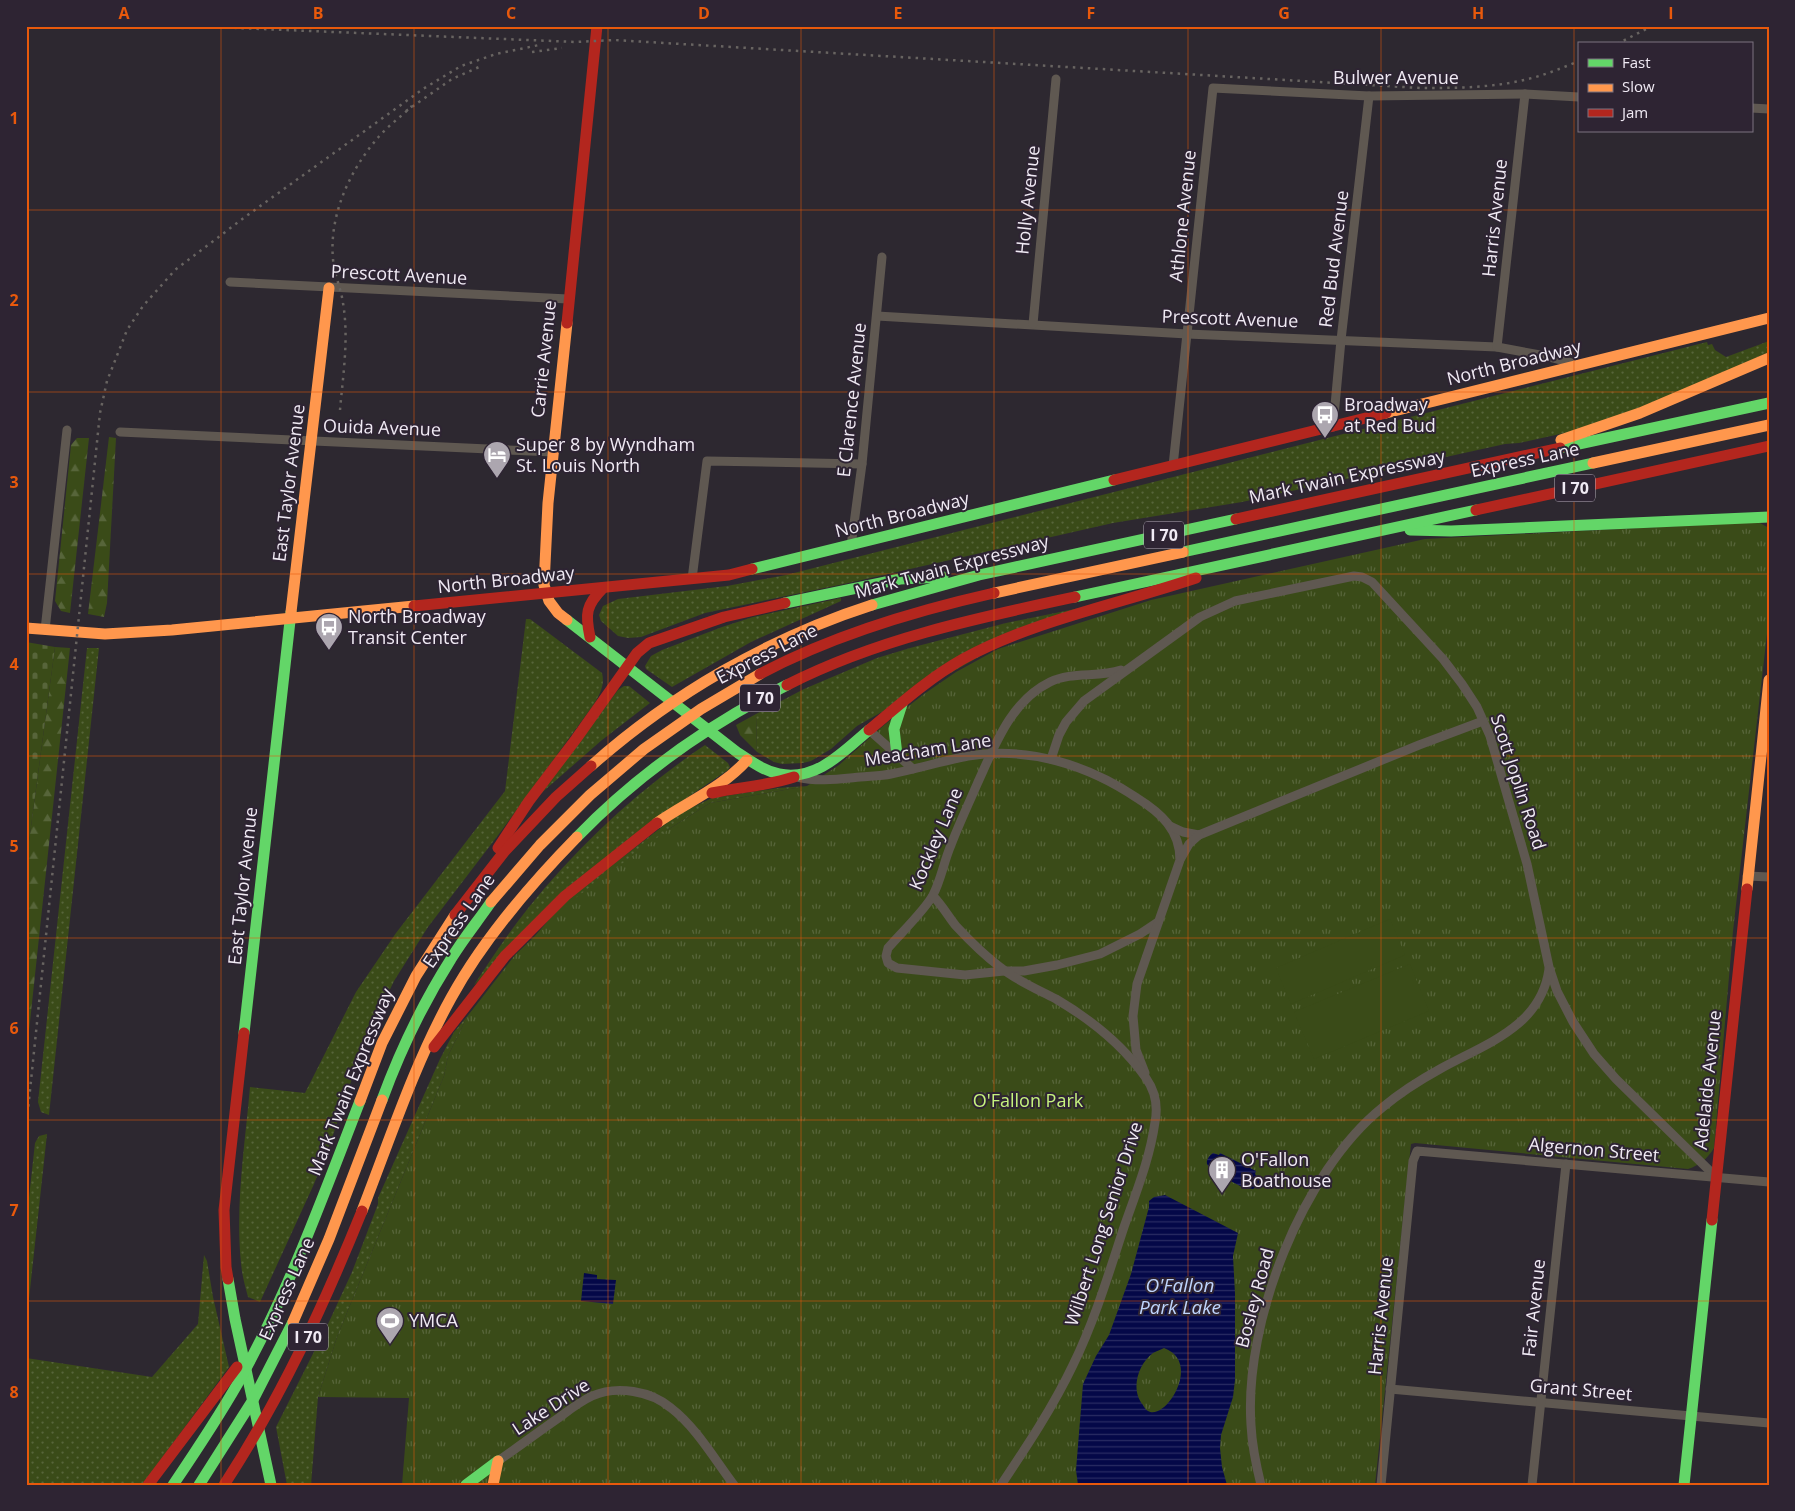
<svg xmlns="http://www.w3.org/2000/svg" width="1795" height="1511" font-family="'Open Sans',sans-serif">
<defs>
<pattern id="grass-dots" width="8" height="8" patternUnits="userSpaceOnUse" patternTransform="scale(1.25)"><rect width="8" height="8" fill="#3a4b18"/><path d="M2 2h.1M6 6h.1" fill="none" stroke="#57653a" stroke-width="1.8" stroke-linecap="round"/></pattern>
<pattern id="forest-firs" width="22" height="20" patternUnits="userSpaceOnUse" patternTransform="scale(1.25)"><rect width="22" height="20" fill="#3a4b18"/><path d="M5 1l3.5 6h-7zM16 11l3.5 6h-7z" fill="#57653a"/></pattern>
<pattern id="cemetery-stones" width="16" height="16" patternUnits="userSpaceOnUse" patternTransform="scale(1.25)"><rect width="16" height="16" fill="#3a4b18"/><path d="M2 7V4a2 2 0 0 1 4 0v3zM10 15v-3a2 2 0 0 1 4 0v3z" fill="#57653a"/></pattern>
<pattern id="park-tufts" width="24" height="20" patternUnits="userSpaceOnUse" patternTransform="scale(1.25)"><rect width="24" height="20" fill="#3a4b18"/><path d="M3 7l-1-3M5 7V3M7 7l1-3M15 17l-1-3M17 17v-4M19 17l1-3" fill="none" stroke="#57653a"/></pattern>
<pattern id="water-rules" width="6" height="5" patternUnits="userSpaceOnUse" patternTransform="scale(1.25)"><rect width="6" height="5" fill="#040848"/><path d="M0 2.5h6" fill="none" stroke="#292c63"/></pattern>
</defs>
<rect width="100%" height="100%" fill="#2d2830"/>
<g fill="url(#grass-dots)">
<path d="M1769,341V352L1666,399L1569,432L1519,443L1505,444L1242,502L1113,523L844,584L705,613L641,637L628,638L618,636L601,621L599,615L603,606L618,599L727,586L786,575L1707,342L1708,345L1712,344L1715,350L1726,357Z"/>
<path d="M841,598V601L751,642L672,687L646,669L645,666L651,656L662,650L722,627L753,617Z"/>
<path d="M1114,601L1037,624L857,726L831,749L811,761L803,763L782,764L774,762L757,752L756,714L804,689L877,658L910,648L1006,623Z"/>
<path d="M526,619H530L602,673C605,685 600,694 594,704L502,830L428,927L394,981L363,1046L330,1144L314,1184L260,1302L248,1297C245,1286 242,1275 241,1263C235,1205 245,1145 250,1087L305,1093L356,992L396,933L505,791Z"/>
<path d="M87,648H99L49,1115L41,1112L38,1102Z"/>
<path d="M624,686H629L650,703L602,740L538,796L618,690Z"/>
<path d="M705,745L728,763L730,767L728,770L663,814L474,985C491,959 509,932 529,907C579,845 638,790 705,745Z"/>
<path d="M807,786L710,803L669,829L467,1017L448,1056L444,1076L337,1337L318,1397L311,1485H287L276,1427L328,1324L352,1272L378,1204V1198L440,1059L454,1032L563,903L680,813L712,798L778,788Z"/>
<path d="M47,1134L26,1326V1225L35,1143L39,1136Z"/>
<path d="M204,1255L207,1261L213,1297L229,1367L142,1485H26V1358L152,1377L198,1324Z"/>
</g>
<g fill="url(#forest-firs)">
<path d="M109,437L116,438L107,603L104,617L88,614Z"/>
<path d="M77,438H89L70,613L61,611L55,601L71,445Z"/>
<path d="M55,647L70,648L26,1059V941L28,903L26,899V864Z"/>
<path d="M756,714L757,752L740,735L736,725Z"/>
</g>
<path fill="url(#cemetery-stones)" d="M26,642L55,647L26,864Z"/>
<path fill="url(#park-tufts)" d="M1758,522L1769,528V616L1733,931L1714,1148C1707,1159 1700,1165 1688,1169L1415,1143L1411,1144L1375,1485H402L409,1398L318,1397L337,1337L444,1076L448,1056L467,1017L515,955L574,899L669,829L710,803L807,786L839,765L883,726L924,694L956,672L998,649L1151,600L1425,539Z"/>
<g fill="#3a4b18">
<path d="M1390,919L1405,955L1291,1004L1276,968Z"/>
<path d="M1410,964L1429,1011L1314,1059L1294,1012Z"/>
</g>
<g fill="url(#water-rules)" fill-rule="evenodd">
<path d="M1213,1153L1219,1155L1220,1153L1256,1171L1255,1174L1260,1180L1258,1186L1253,1189L1247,1188L1246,1189L1211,1171L1212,1169C1204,1165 1206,1158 1213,1153Z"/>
<path d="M1165,1195L1238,1233L1233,1256L1235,1294V1380L1233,1397L1221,1435L1220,1448L1222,1467L1227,1485H1078L1076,1470L1083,1384L1096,1356L1109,1335L1131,1274L1149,1207V1201L1154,1197ZM1164,1348C1203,1362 1165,1422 1148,1411C1146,1410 1144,1407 1143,1405C1130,1390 1138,1364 1153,1353C1156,1351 1161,1350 1164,1348Z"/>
<path d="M584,1273L597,1275V1279L616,1280L613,1304L581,1301Z"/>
</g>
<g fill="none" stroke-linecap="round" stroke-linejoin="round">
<g stroke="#5f5851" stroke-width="9">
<path d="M1751,108L1769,109"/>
<path d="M230,282L568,299"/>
<path d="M877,316L1187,334L1497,347L1540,355L1577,364"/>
<path d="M1033,324L1056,79"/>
<path d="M1497,347L1525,94"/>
<path d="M1333,427L1341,340L1369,96"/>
<path d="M120,432L553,452"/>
<path d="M1173,466L1213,88L1369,96L1525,94L1579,97"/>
<path d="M851,546L862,464L882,257"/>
<path d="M692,579L707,461L862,464"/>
<path d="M45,630L67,430"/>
<path d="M1121,670C1098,678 1072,671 1050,682C1011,701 995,745 978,782C969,803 959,824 951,845C944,861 941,880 933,895C925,910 900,934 888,948L886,956L888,963L897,968L965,975L1004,971H1024L1057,965L1100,954L1140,934L1158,922"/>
<path d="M869,730L913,769"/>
<path d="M1051,759L1059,735L1066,722L1084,701L1200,617L1235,601L1354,576L1362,577L1372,582L1443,659L1462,684L1477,707L1490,736L1527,864L1549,967L1557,991L1573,1022L1594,1054L1616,1079L1716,1177"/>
<path d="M797,777C818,782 839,779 860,777C870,776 881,776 891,774C917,769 942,761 968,756C1028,746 1088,765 1137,798C1161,813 1180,830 1180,860L1137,984L1133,1016L1136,1050L1145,1073"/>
<path d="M1170,826L1183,832L1199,835L1419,745L1483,721"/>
<path d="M1181,858L1189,844L1199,835"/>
<path d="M1747,876L1769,877"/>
<path d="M933,896C942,905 948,916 956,926C969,940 984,955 1000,967C1017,981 1037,989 1056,999C1090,1019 1123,1045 1146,1078C1155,1091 1158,1107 1155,1122C1150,1159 1135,1195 1123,1230C1108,1276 1094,1322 1073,1365C1053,1407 1027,1446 1001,1485"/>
<path d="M1390,1389L1769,1423"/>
<path d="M498,1461C518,1447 537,1433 557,1419C568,1411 579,1402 592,1396C617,1385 651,1391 671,1408C696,1427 715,1460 734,1485"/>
<path d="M1261,1485C1256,1465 1252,1445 1251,1425C1244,1322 1302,1172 1383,1107C1401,1092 1420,1080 1440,1069C1485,1044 1541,1027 1549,969"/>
<path d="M1381,1485L1413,1161L1417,1151L1769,1182"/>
<path d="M1532,1485L1566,1164"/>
</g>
<g stroke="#63d668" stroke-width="11">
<path d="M1560,448L1769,403"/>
<path d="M1410,530L1451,531L1769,517"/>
<path d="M1183,552L1593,463"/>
<path d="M752,569L1114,480"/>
<path d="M1075,597L1476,510"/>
<path d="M785,603L900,579L943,577"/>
<path d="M872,605L979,575L1236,519"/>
<path d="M567,620L738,753C751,761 764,771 779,774C816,782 844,751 869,730"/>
<path d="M897,755L894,729L902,704"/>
<path d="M577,837C638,774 710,724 787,685"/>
<path d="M244,1033L291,612"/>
<path d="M382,1100C400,1051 423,1003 451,959C463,939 478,921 491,902"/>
<path d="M228,1279L235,1319L271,1485"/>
<path d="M173,1485C196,1451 218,1418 238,1383C288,1294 323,1196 360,1101"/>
<path d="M199,1485L253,1400L293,1322"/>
<path d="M466,1485L498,1461"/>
<path d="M1684,1485L1712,1220"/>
</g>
<g stroke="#ff974d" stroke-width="11">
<path d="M567,323L548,503L544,585L549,601L558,613L567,620"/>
<path d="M1386,413L1769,318"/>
<path d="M1561,440L1640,413L1769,358"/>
<path d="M1593,463L1769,425"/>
<path d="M994,593L1183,552"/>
<path d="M291,612L329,288"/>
<path d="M26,628L105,634L172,630L414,606"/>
<path d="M591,766C672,694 769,638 872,605"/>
<path d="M657,823C687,802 722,788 747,760"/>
<path d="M1747,889L1769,680"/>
<path d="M491,902L540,845L590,795L644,749L701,709L760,674"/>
<path d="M360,1101L382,1043L416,976L455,915"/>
<path d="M362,1211C390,1139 414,1065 451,998C484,938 530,885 577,837"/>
<path d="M293,1322L329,1239L382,1100"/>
<path d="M493,1485L498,1461"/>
</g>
<g stroke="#b3261e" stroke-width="11">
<path d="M567,323L597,26"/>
<path d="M1114,480L1386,413"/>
<path d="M1476,510L1769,446"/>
<path d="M1236,519L1560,448"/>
<path d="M414,606L729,575L752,569"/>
<path d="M590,637C585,614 586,605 603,588"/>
<path d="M760,674C833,635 914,611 994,593"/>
<path d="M787,685C877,639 977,618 1075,597"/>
<path d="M869,730C899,705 929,678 963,659C1035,620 1119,604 1196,578"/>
<path d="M712,793C740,787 767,786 794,777"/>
<path d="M498,848L529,801L576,739L637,653L649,643L724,617L785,603"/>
<path d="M455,915L504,852L556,797L591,766"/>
<path d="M434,1047L505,956L565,896L657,823"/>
<path d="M1712,1220L1747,889"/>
<path d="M228,1279L226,1267L224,1210L244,1033"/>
<path d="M148,1485L237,1367"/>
<path d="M224,1485C281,1398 323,1307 362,1211"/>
</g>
<g stroke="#686461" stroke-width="2.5" stroke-dasharray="2.5 5" stroke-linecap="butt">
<path d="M189,26L576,42L614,40L1420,88C1456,88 1493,88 1528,79C1545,75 1562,68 1579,61"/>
<path d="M1617,44L1652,26"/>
<path d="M532,52L562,48"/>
<path d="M406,111L452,79L479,67"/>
<path d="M340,410C343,375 349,338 343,303C341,288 334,274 333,259C329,216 349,172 376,140C386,127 401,117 412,106"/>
<path d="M26,1129L100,413L107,381L127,330L143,306L175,270L245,217L423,89L461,66L496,54L539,45"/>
</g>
</g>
<path fill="none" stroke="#e8590c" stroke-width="1" stroke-opacity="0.55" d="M221,26V1485M414,26V1485M608,26V1485M801,26V1485M994,26V1485M1188,26V1485M1381,26V1485M1574,26V1485M26,210H1769M26,392H1769M26,574H1769M26,756H1769M26,938H1769M26,1120H1769M26,1301H1769"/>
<defs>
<symbol id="bus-pin" viewBox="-11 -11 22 30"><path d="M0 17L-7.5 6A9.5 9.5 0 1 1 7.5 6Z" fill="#aca6af" stroke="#2e2433"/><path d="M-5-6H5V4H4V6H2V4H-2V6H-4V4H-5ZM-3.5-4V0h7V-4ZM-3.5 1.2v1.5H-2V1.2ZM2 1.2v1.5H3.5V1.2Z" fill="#fff"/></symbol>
<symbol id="hotel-pin" viewBox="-11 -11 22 30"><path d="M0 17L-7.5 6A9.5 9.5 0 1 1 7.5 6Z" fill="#aca6af" stroke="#2e2433"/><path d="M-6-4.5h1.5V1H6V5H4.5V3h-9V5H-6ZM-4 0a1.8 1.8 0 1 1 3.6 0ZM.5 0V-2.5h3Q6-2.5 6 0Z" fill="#fff"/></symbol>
<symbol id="building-pin" viewBox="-11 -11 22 30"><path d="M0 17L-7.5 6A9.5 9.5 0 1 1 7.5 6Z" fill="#aca6af" stroke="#2e2433"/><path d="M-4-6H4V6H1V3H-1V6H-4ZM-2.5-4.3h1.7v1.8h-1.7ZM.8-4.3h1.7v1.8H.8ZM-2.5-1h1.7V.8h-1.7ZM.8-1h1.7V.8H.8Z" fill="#fff"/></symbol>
<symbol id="stadium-pin" viewBox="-11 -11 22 30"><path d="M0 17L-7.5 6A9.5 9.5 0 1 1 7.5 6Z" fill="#aca6af" stroke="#2e2433"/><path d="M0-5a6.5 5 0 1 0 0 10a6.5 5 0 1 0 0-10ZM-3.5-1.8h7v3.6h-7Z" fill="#fff"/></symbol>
</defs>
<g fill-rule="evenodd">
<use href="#bus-pin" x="1309" y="399" width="32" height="43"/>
<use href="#hotel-pin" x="481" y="439" width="32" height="43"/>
<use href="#bus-pin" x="313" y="611" width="32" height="43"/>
<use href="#building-pin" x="1206" y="1154" width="32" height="43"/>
<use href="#stadium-pin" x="374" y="1305" width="32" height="43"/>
</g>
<g text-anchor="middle" stroke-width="4" stroke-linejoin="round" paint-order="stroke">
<g fill="#2e2433" stroke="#b6afba" stroke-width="1">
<rect x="1555" y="474.5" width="40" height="27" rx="4"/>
<rect x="1144" y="521.5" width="40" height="27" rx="4"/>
<rect x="740" y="684.5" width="40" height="27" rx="4"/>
<rect x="288" y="1323.5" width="40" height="27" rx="4"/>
</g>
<g font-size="16" font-weight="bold" fill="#f0eaf4">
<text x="1575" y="494">I 70</text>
<text x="1164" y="541">I 70</text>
<text x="760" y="704">I 70</text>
<text x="308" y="1343">I 70</text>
</g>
<g font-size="18" fill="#f0eaf4" stroke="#2e2433">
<text x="1396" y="84">Bulwer Avenue</text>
<text transform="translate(1028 200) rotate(-84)" y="6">Holly Avenue</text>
<text transform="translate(1183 216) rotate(-84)" y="6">Athlone Avenue</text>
<text transform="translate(1495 218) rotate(-84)" y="6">Harris Avenue</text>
<text transform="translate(1334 259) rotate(-83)" y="6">Red Bud Avenue</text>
<text transform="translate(399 275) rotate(3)" y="6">Prescott Avenue</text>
<text transform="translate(1230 319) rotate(2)" y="6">Prescott Avenue</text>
<text transform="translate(544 359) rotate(-84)" y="6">Carrie Avenue</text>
<text transform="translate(1514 363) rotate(-14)" y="6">North Broadway</text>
<text transform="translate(852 400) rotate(-84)" y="6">E Clarence Avenue</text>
<text transform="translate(382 428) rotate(2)" y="6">Ouida Avenue</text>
<text transform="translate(1525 460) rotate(-12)" y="6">Express Lane</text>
<text transform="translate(1347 477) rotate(-12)" y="6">Mark Twain Expressway</text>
<text transform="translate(289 483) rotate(-83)" y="6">East Taylor Avenue</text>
<text transform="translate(902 515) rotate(-14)" y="6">North Broadway</text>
<text transform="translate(952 567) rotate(-15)" y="6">Mark Twain Expressway</text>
<text transform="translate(506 580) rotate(-6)" y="6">North Broadway</text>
<text transform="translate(767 654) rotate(-27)" y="6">Express Lane</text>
<text transform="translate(928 750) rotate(-9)" y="6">Meacham Lane</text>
<text transform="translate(1518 782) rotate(72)" y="6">Scott Joplin Road</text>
<text transform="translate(936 839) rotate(-67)" y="6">Kockley Lane</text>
<text transform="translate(243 886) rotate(-84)" y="6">East Taylor Avenue</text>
<text transform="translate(459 921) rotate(-55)" y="6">Express Lane</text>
<text transform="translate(1708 1080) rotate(-84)" y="6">Adelaide Avenue</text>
<text transform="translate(351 1082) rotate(-68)" y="6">Mark Twain Expressway</text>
<text transform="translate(1594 1150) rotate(5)" y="6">Algernon Street</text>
<text transform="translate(1104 1224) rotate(-72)" y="6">Wilbert Long Senior Drive</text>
<text transform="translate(287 1289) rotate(-66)" y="6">Express Lane</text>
<text transform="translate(1255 1298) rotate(-75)" y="6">Bosley Road</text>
<text transform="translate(1534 1308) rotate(-84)" y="6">Fair Avenue</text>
<text transform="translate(1381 1316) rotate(-84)" y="6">Harris Avenue</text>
<text transform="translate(1581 1390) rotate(5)" y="6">Grant Street</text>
<text transform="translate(551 1407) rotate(-33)" y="6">Lake Drive</text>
</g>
<g font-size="18" fill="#f0eaf4" stroke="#2e2433" text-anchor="start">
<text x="1344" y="411">Broadway<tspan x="1344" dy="21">at Red Bud</tspan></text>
<text x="516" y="451">Super 8 by Wyndham<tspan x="516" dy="21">St. Louis North</tspan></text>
<text x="348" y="623">North Broadway<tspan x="348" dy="21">Transit Center</tspan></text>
<text x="1241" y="1166">O'Fallon<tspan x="1241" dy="21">Boathouse</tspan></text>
<text x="409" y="1327">YMCA</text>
</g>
<g font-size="18" fill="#c6f37e" stroke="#2e2433">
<text x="1028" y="1107">O'Fallon Park</text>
</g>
<g font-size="19" font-style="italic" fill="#bfd5fd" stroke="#2e2433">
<text x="1180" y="1292">O'Fallon<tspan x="1180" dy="22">Park Lake</tspan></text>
</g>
</g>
<rect width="1795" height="1511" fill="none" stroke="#2e2433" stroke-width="55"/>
<rect x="1578" y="42" width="175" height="90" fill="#2e2433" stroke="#7c7380"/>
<rect x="1588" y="59" width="25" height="8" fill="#63d668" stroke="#7c7380"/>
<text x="1622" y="68" font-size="15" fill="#f0eaf4">Fast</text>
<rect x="1588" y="84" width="25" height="8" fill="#ff974d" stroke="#7c7380"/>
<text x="1622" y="92" font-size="15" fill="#f0eaf4">Slow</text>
<rect x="1588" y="109" width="25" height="8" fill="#b3261e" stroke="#7c7380"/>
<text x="1622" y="118" font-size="15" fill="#f0eaf4">Jam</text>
<rect x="28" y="28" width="1740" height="1456" fill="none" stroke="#e8590c" stroke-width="2"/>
<g font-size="16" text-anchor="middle" font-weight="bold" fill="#e8590c">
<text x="124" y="19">A</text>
<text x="318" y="19">B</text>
<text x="511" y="19">C</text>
<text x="704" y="19">D</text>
<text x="898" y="19">E</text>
<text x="1091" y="19">F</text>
<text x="1284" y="19">G</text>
<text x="1478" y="19">H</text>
<text x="1671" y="19">I</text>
<text x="14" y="124">1</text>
<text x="14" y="306">2</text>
<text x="14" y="488">3</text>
<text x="14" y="670">4</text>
<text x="14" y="852">5</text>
<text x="14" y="1034">6</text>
<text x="14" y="1216">7</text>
<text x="14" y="1398">8</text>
</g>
</svg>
